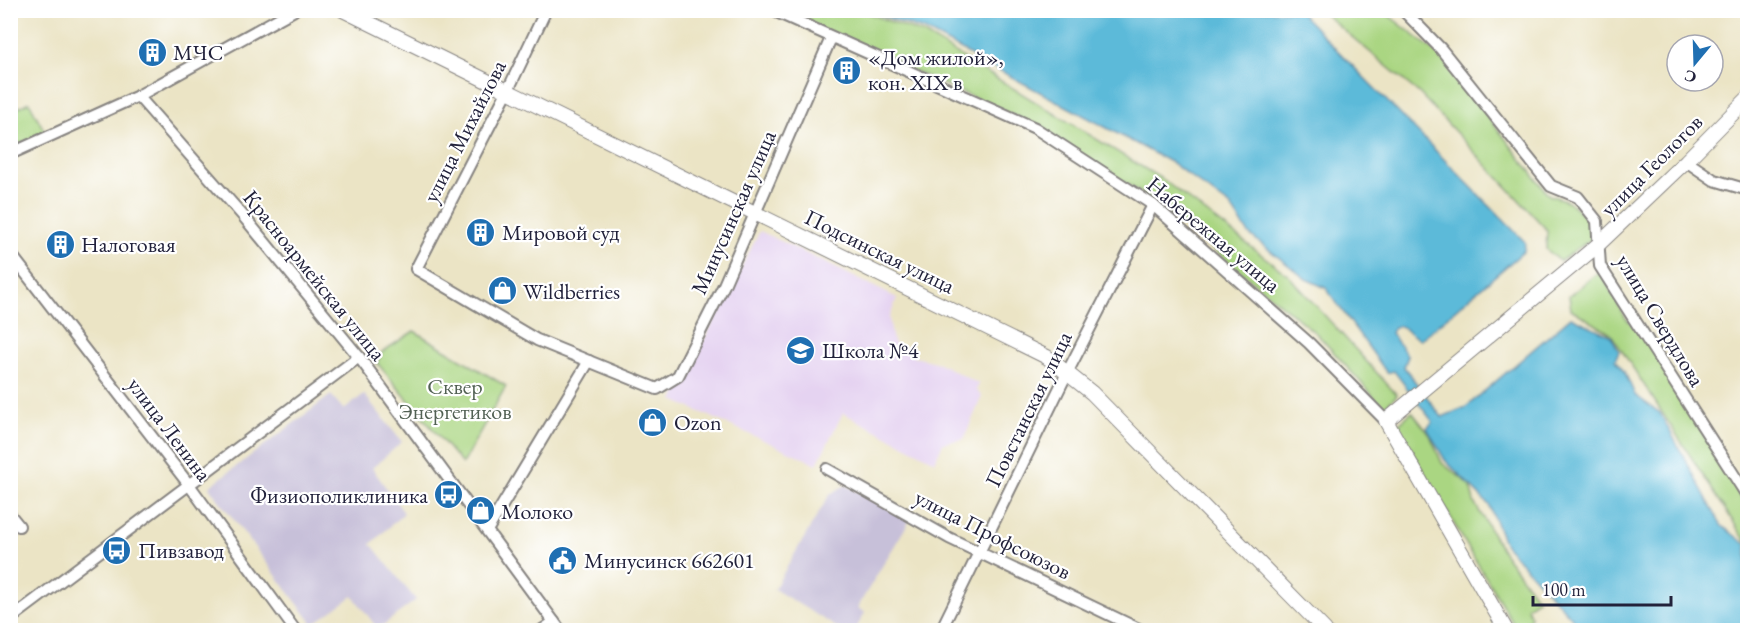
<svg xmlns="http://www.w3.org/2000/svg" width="1758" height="641" font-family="'EB Garamond',serif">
<rect width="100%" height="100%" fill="#fff"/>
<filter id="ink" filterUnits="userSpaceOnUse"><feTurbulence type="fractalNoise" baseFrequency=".0167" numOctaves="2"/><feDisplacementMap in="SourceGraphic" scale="12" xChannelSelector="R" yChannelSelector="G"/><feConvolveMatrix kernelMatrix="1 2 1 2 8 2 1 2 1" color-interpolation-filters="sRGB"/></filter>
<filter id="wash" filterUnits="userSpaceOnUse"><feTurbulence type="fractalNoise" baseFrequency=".008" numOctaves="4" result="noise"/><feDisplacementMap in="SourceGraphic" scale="24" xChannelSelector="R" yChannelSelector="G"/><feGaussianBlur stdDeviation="1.35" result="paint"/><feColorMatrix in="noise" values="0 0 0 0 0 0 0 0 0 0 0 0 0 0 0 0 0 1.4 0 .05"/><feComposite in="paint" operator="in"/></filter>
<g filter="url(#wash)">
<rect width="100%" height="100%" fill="#ebe4c5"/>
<path fill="#e5d3f1" d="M760,231L897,298L889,318L893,342L915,357L939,363L979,384L976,390L982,396L964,439L943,443L935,461L843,413L817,464L673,400Z"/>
<g fill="#c7c0d9">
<path d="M364,394L402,442L372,468L404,513L371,544L416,600L378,629L353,596L313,624L209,487L331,395L344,410Z"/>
<path d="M846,485L910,520L863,598L858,608L865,613L855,630H841L774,589L830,494Z"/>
</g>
<g fill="#aad682" stroke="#667c5e" stroke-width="1.5">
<path d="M780,11H862L924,34L1162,179L1288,275L1397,395L1384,408L1318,335L1155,202L1035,125Z"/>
<path d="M1321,11H1383L1442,57L1549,195L1568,201L1588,219L1591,239L1560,261L1546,249L1547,230L1420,94Z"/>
<path d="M29,102L45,132L11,148L10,112Z"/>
<path d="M1600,271L1625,317L1653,347L1747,508V543L1611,334L1571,309L1569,296Z"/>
<path d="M414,331L506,386L462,464L377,363L382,352Z"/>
<path d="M1412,412L1430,435L1442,463L1470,485L1474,502L1503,552L1538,600L1527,607L1531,617L1521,629L1517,630L1396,426Z"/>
</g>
<path fill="#5bbad9" stroke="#3e6e8a" stroke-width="1.5" d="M869,11H1299L1525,242L1524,251L1420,340L1400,326L1394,327L1391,333L1408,356L1404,367L1442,417L1466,407L1571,317L1611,336L1619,351L1615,360L1625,373L1635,395L1660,413L1721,525L1747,545V630H1578L1572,618L1505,545L1489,505L1445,460L1427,428L1433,422L1394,371L1387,373L1326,288L1306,279L1249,234L1231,207L1172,163L926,31Z"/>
</g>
<g filter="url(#ink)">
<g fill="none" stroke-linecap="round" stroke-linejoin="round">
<defs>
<g id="street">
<path d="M546,10L507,92L416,269L537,340L657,389L678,376L724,285L831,38"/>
<path d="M772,10L1035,128L1153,205L1309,343L1386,421"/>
<path d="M1403,10L1441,49L1551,186L1578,197L1597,221L1600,266L1748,497"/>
<path d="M138,96L244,217L359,357L560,630"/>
<path d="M10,154L138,96L294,10"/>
<path d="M1686,161L1714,180L1748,190"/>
<path d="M10,253L190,486L295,630"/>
<path d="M827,469L949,538L1141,630"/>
<path d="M10,515L19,526"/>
<path d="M488,529L589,361"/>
<path d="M10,619L359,357"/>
<path d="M542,630L554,622"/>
<path d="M941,630L1067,373L1153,205"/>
</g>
<g id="secondary">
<path d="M343,10L1047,357L1092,393L1325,630"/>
<path d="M1506,630L1386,421L1599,244L1686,161L1748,98"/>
</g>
</defs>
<use href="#street" stroke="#868380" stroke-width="14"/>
<use href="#secondary" stroke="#868380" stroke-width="16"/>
<use href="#street" stroke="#fff" stroke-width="10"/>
<use href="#secondary" stroke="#fff" stroke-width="14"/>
</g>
</g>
<defs>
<symbol id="building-disc" viewBox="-11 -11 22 22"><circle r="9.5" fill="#1f6fb2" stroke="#fff"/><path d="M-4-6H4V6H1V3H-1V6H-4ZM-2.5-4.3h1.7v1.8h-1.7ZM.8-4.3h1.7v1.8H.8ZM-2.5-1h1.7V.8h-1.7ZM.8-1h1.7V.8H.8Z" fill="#fff"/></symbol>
<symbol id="shop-disc" viewBox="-11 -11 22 22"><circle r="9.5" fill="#1f6fb2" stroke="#fff"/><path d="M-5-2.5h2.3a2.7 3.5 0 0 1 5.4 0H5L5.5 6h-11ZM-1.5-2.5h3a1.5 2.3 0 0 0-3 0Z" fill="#fff"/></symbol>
<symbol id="school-disc" viewBox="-11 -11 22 22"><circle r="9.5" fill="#1f6fb2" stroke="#fff"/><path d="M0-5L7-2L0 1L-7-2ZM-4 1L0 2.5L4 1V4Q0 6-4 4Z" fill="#fff"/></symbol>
<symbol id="bus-disc" viewBox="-11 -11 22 22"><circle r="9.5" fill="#1f6fb2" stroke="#fff"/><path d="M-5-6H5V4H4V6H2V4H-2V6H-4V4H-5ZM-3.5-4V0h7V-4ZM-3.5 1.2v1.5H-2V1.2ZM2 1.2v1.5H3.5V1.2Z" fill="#fff"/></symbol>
<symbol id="civic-disc" viewBox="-11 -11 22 22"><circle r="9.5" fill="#1f6fb2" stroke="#fff"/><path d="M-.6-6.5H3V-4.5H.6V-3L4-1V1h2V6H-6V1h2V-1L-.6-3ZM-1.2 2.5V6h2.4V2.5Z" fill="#fff"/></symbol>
</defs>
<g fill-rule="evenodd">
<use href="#building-disc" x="136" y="36" width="33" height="33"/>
<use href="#building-disc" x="830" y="54" width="33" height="33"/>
<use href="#building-disc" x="464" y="216" width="33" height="33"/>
<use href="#building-disc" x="44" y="228" width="33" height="33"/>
<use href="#shop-disc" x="486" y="274" width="33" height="33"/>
<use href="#school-disc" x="784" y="334" width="33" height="33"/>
<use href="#shop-disc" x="636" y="406" width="33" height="33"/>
<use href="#bus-disc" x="432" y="478" width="33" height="33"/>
<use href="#shop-disc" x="464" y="494" width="33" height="33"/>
<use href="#bus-disc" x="100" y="534" width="33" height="33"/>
<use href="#civic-disc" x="546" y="544" width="33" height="33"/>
</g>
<g text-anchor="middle" stroke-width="4.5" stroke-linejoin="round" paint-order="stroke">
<g font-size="22" fill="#22223b" stroke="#fff" text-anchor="start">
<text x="173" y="60">МЧС</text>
<text x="868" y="65">«Дом жилой»,<tspan x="868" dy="25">кон. ХIХ в</tspan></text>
<text x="502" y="240">Мировой суд</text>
<text x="81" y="252">Налоговая</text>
<text x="523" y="299">Wildberries</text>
<text x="822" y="358">Школа №4</text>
<text x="674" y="430">Ozon</text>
<text x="428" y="503" text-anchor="end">Физиополиклиника</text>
<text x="501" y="519">Молоко</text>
<text x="138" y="558">Пивзавод</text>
<text x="584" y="568">Минусинск 662601</text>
</g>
<g font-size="22" fill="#22223b" stroke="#fff">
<text transform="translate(464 131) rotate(-63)" y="8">улица Михайлова</text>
<text transform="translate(1651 165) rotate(-45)" y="8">улица Геологов</text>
<text transform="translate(733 212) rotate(-66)" y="8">Минусинская улица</text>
<text transform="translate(1214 234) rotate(40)" y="8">Набережная улица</text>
<text transform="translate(880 251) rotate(26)" y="8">Подсинская улица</text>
<text transform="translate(315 275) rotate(51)" y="8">Красноармейская улица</text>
<text transform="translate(1661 320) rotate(59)" y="8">улица Свердлова</text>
<text transform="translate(1028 409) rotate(-64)" y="8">Повстанская улица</text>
<text transform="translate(170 429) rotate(53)" y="8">улица Ленина</text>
<text transform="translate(993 534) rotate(27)" y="8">улица Профсоюзов</text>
</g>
<g font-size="22" fill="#526154" stroke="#fff">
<text x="455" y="394">Сквер<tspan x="455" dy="25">Энергетиков</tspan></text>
</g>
</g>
<rect width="1758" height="641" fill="none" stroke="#fff" stroke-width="36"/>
<g transform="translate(1695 63) rotate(199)"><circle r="28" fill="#ffffff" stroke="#a7a7b1" stroke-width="1.5"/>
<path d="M0-4.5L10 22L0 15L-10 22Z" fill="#1f6fb2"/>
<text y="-9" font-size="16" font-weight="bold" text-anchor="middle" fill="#22223b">С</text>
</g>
<path d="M1533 596v9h138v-9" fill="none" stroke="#22223b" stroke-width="3"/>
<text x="1542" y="596" font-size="18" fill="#22223b" stroke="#ffffff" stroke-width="4.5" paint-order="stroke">100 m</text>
</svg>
